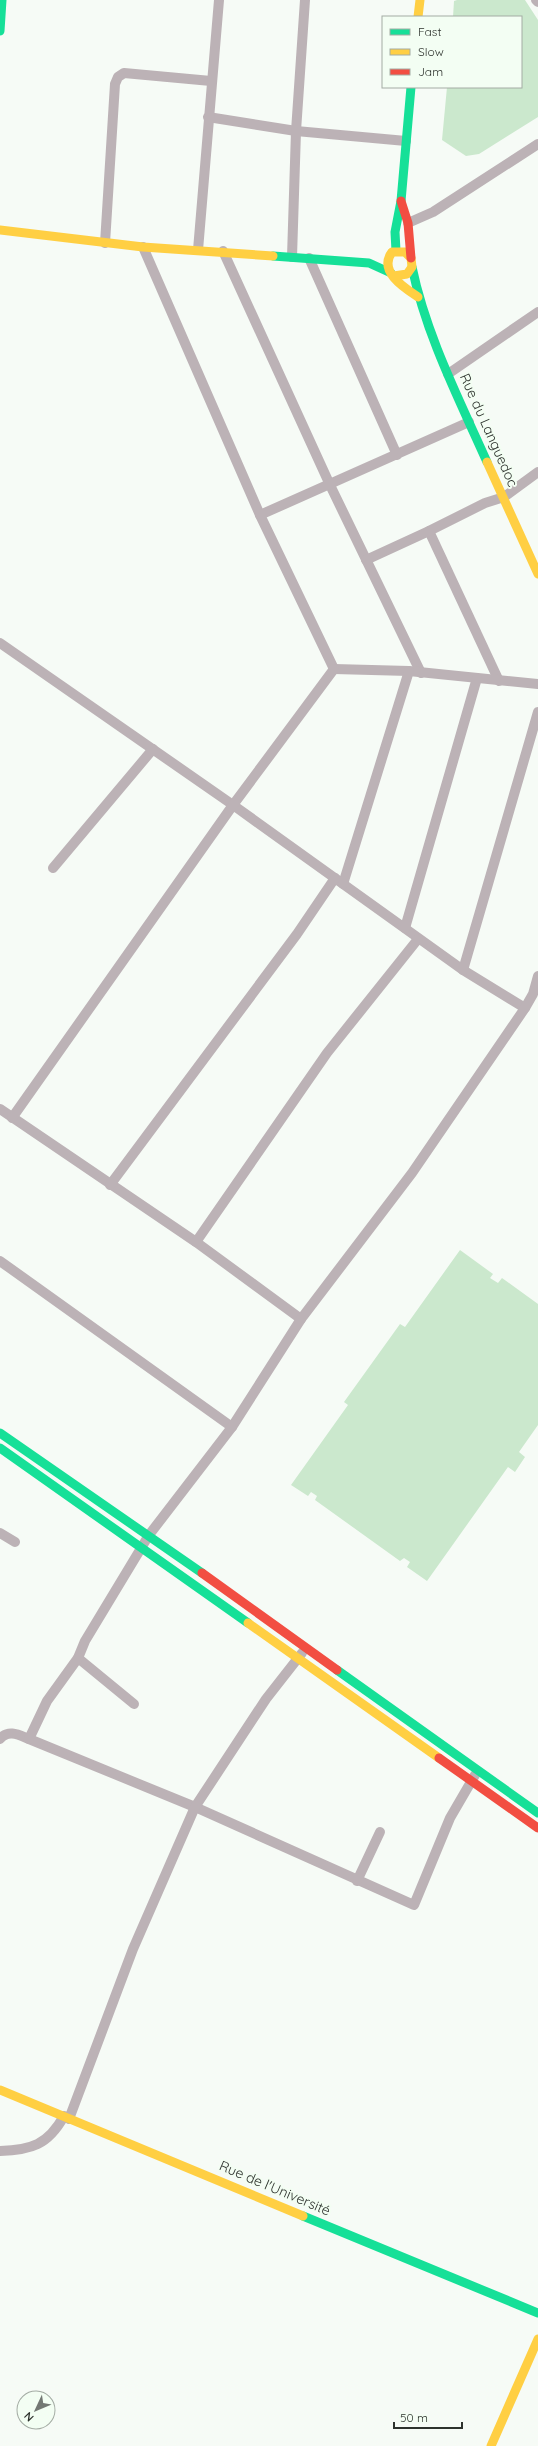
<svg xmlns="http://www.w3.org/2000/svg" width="538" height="2446" font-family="Quicksand,sans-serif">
<rect width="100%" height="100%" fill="#f6fbf6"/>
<g fill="#cbe8cd">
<path d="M457,0H525L538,20V117L479,154L466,156L442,140L447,87H521V17H453L454,1Z"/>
<path d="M460,1250L493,1274L490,1278L498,1283L502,1278L538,1304V1425L519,1452L525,1457L515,1472L508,1467L427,1581L407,1567L410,1562L404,1558L400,1561L315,1500L317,1496L311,1492L308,1496L291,1485L348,1405L344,1402L400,1324L405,1327Z"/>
</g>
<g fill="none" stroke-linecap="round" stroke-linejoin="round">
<g stroke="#bcb2b6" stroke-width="10">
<path d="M536,0L538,2"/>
<path d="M208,117L296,131L406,141"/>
<path d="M408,223L433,212L538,144"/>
<path d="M105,243L115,84L118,77L124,73L211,81"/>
<path d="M143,247L260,515L334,669"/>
<path d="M198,250L219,0"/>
<path d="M223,251L330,485L421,673"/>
<path d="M292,257L296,131L305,0"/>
<path d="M309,258L397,455"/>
<path d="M448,374L538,312"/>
<path d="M260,515L469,422"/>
<path d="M429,531L499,681"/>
<path d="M366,560L429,531L485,503L504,497L538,472"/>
<path d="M0,643L233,805L463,970L525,1008"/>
<path d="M334,669L409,671L538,684"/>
<path d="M53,868L153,749"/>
<path d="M343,884L409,671"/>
<path d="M405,928L477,678"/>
<path d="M463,970L538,712"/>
<path d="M0,1109L196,1242L301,1319"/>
<path d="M12,1118L233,805L334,669"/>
<path d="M110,1185L297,934L335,878"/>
<path d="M196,1242L327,1053L418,939"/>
<path d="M0,1261L232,1427"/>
<path d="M0,1533L15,1542"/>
<path d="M78,1658L134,1704"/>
<path d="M0,1739C8,1729 19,1735 29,1739L195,1807L414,1905L450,1818L475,1775"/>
<path d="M29,1739L47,1701L78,1658L85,1641L149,1535L232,1427L301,1319L412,1173L525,1008L533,994L538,976"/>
<path d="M357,1881L380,1832"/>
<path d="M69,2119L133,1949L195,1807L266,1699L302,1653"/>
<path d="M0,2151C31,2150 48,2145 64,2116"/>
</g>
<g stroke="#16e098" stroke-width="9">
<path d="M0,31L2,0"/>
<path d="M396,251L395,232L401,201L411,87"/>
<path d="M273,256L369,263L391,273"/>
<path d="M412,267C426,335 459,399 487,462"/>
<path d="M0,1433L202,1573"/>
<path d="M0,1448L248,1623"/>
<path d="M337,1670L538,1813"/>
<path d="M303,2216L538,2313"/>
</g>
<g stroke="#ffcf43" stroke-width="9">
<path d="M418,17L420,0"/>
<path d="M0,230L143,247L273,256"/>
<path d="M394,276L407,274L412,267L411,258L405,252H392C378,271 403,287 418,297"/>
<path d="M487,462L538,574"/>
<path d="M248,1623L439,1758"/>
<path d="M0,2090L303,2216"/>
<path d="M491,2446L538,2339"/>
</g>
<g stroke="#f24e42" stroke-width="9">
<path d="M401,201L408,223L411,258"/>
<path d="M202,1573L337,1670"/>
<path d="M439,1758L538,1828"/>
</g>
</g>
<g text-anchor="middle" stroke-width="4" stroke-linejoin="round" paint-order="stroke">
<g font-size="14" fill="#2d322d" stroke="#f3fef3">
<text transform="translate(489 430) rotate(66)" y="5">Rue du Languedoc</text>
<text transform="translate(275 2188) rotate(23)" y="5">Rue de l'Université</text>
</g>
</g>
<rect x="382" y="16" width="140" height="72" fill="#f3fef3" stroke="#a4aca4"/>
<rect x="390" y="29" width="20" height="6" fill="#16e098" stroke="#a4aca4"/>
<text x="418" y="36" font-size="12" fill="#2d322d">Fast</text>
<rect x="390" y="49" width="20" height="6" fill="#ffcf43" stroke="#a4aca4"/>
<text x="418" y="56" font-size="12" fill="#2d322d">Slow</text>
<rect x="390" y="69" width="20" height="6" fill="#f24e42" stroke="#a4aca4"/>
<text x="418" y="76" font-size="12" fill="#2d322d">Jam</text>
<g transform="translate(36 2410) rotate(226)"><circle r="19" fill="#f3fef3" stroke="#a4aca4"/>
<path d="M0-3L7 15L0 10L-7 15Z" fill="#737873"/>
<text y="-6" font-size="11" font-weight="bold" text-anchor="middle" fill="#2d322d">N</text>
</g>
<path d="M394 2422v6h68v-6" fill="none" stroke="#2d322d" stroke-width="2"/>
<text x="400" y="2422" font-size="12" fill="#2d322d" stroke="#f3fef3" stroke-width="3" paint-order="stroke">50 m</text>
</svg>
